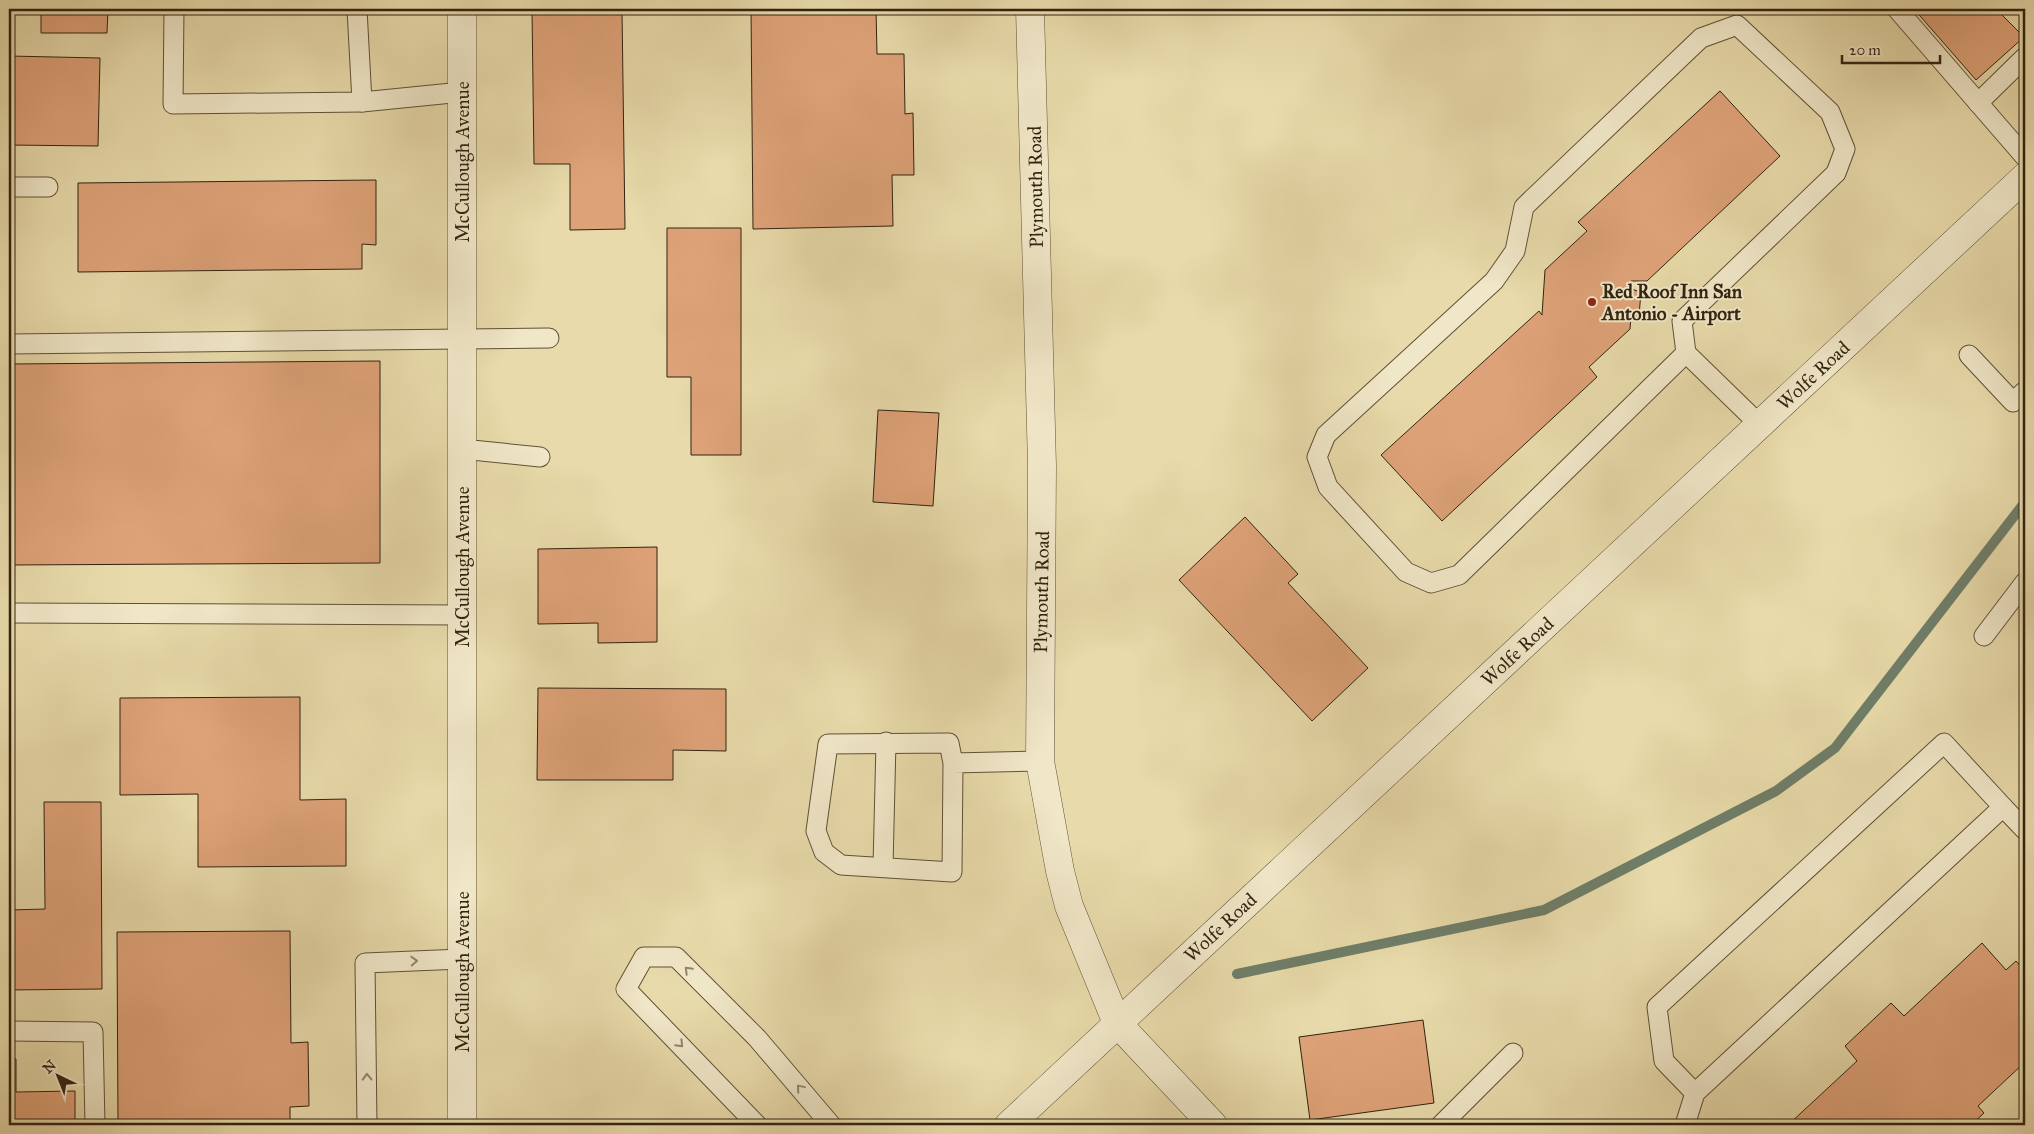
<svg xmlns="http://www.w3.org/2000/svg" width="2034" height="1134" font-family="'IM FELL Great Primer',serif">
<rect width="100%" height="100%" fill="#e8daaa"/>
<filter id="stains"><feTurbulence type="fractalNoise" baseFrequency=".004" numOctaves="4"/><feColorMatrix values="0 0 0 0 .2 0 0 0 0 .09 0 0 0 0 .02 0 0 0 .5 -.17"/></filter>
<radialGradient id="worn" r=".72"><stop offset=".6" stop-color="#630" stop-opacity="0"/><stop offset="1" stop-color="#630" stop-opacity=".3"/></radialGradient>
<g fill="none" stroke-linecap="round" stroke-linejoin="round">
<path stroke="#6f7e69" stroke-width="10" d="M1237,974L1544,910L1776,791L1835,748L2025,502"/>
</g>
<g fill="#dea278" stroke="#312311">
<path d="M41,9H108L107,33H41Z"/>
<path d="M532,9H600V12L622,11L625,229L570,230V164H534Z"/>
<path d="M751,9H876L877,54H904L905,114L913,113L914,175H892L893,226L753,229Z"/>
<path d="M1914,9H2007L2001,14L2024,37L1976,80Z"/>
<path d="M9,56L100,58L98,146L9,145Z"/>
<path d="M1720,91L1780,156L1647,281H1631V289L1641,292L1639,316H1631L1630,329L1589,367L1597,377L1442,521L1381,455L1539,311L1542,315L1545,270L1587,231L1578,222Z"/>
<path d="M376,180V245L362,244V269L78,272V183Z"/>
<path d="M667,228H741V455H691V377H667Z"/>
<path d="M380,361V563L9,565V364Z"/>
<path d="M878,410L939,413L933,506L873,502Z"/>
<path d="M1245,517L1298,574L1288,583L1368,668L1312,721L1179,580Z"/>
<path d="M657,547V642L598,643V623L538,624V549Z"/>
<path d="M538,688L726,689V751L673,750V780H537Z"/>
<path d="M300,697V800L346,799V866L198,867V794L120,795V698Z"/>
<path d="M44,802H101L102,989L9,990V910L45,909Z"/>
<path d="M290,931L291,1043L308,1042L309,1106L290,1107V1125H118L117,932Z"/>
<path d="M1982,943L2006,970L2016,961L2025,971V1062L1978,1106L1984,1113L1971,1125H1788L1857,1061L1845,1046L1891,1003L1904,1016Z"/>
<path d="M1423,1020L1434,1103L1310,1120L1299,1037Z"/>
<path d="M9,1059H16V1092L75,1091V1125H9Z"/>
</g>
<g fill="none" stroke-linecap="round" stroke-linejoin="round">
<defs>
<g id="lane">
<path d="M174,9L173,104L362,102L462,92"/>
<path d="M357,9L362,102"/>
<path d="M1897,9L2025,157"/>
<path d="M1978,103L2025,57"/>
<path d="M9,187H48"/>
<path d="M9,344L549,338"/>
<path d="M1686,353L1459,575L1431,583L1406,572L1328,487L1317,457L1326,435L1494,281L1515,251L1524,207L1701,38L1737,25L1830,112L1845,149L1836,173L1682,321L1686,353L1760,425"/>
<path d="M1969,355L2013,402L2025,391"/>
<path d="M462,449L540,457"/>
<path d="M9,613L462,615"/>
<path d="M1984,636L2025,582"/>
<path d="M953,763L952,872L841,865L824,852L816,831L828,744L949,743L953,763L1040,761"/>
<path d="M883,867L886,742"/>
<path d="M9,1031L93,1032L95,1125"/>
<path d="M1695,1093L1664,1061L1657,1007L1944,743L2003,807"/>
<path d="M367,1125L365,963L462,959"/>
<path d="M757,1125L626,989L644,957H676L757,1038L831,1125"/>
<path d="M1441,1125L1513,1053"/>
<path d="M1685,1125L1695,1093L2003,807L2025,830"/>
</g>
<g id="street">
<path d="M1030,9L1042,466L1040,761L1060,871L1069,906L1117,1023L1213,1125"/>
<path d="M462,1125V9"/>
<path d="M1009,1125L2025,177"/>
</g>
</defs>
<use href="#lane" stroke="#5f5137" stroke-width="21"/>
<use href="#street" stroke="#5f5137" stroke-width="29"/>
<use href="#lane" stroke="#f0e7c8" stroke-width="19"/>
<use href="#street" stroke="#f0e7c8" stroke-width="28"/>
</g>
<defs><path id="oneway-chevron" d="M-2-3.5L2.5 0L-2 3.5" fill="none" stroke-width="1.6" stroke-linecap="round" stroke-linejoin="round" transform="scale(1.25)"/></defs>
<g stroke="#90856c">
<use href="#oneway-chevron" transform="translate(414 961) rotate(-3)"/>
<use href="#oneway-chevron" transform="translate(688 970) rotate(-135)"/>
<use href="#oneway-chevron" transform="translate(680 1044) rotate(46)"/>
<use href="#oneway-chevron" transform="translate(367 1077) rotate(-91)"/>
<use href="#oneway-chevron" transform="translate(800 1088) rotate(-130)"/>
</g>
<circle fill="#8f2418" stroke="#f0e7c8" stroke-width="2" cx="1592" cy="302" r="5"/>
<g text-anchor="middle" stroke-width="4" stroke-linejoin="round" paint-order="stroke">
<g font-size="19" fill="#312311" stroke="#f0e7c8">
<text transform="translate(462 162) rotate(-90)" y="7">McCullough Avenue</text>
<text transform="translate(1035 187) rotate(-91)" y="7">Plymouth Road</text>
<text transform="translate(1813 375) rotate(-43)" y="7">Wolfe Road</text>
<text transform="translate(462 567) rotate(-90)" y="7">McCullough Avenue</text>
<text transform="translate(1041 592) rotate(-89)" y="7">Plymouth Road</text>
<text transform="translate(1517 651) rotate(-43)" y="7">Wolfe Road</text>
<text transform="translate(1220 927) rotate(-43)" y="7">Wolfe Road</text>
<text transform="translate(462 972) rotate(-90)" y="7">McCullough Avenue</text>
</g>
<g font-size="19" font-weight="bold" fill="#312311" stroke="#f0e7c8" text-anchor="start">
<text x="1602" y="298">Red Roof Inn San<tspan x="1602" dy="22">Antonio - Airport</tspan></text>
</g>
</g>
<rect width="2034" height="1134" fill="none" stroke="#e8daaa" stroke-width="30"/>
<rect x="10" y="10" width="2014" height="1114" fill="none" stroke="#312311" stroke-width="2.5"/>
<rect x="15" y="15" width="2004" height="1104" fill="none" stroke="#312311"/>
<g transform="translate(58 1076) rotate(317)" stroke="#f0e7c8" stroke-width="4" paint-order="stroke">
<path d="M0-4L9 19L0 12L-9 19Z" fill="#312311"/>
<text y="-8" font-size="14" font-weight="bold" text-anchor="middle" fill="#312311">N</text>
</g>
<path d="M1842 55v8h98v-8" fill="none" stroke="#312311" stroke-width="2.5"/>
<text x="1849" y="55" font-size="15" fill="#312311" stroke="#f0e7c8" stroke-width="4" paint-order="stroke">20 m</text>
<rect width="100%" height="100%" filter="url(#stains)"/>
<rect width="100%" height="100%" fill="url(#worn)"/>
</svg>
